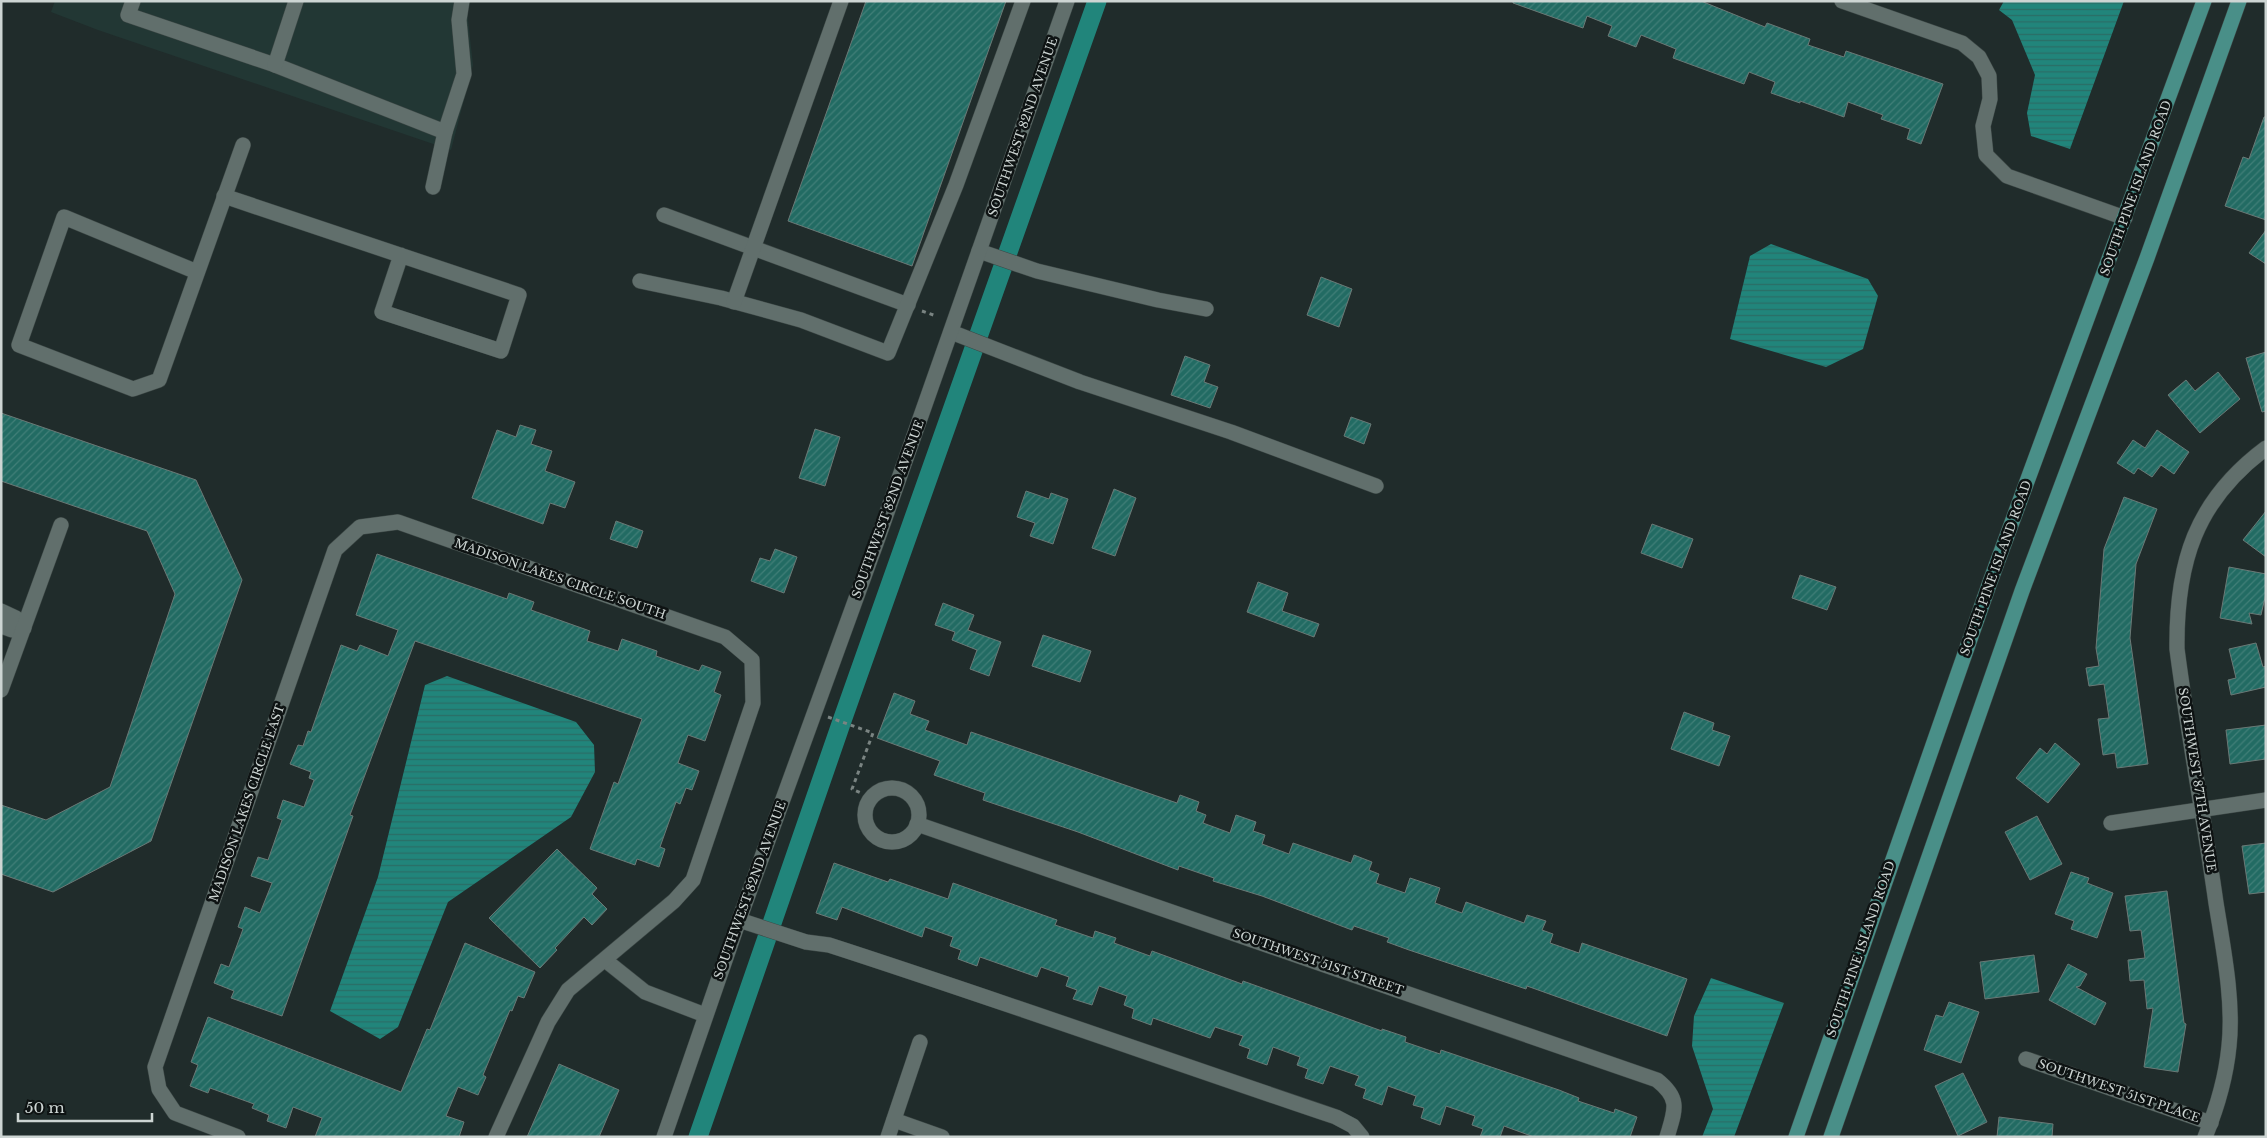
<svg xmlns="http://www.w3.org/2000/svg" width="2267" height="1138" font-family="'Libre Baskerville',serif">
<defs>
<pattern id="water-rules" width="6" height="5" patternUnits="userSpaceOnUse" patternTransform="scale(1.25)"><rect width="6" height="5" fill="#21857b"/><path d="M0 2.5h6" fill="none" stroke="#2b6d66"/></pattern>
<pattern id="building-hatch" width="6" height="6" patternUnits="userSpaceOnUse" patternTransform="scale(1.25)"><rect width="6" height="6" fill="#226b63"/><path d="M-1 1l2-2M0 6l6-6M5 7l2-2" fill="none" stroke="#417f78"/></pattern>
</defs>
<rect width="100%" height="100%" fill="#202c2b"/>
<path fill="#223734" d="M55,1H471L467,11L473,65L451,150L98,30L51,12Z"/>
<g fill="url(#water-rules)">
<path d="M2004,1H2124L2070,149L2031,136L2027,113L2035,75L2012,20L1999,10Z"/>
<path d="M1771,244L1868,279L1878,296L1863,349L1826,367L1730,339L1750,256Z"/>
<path d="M447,676L576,722L594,745L595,772L571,817L448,902L398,1027L380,1039L330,1011L378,877L425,685Z"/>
<path d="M1711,978L1784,1003L1734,1137H1702L1713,1109L1692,1046L1694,1016Z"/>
</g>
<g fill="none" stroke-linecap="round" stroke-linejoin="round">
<path stroke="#21857b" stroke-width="19" d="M698,1137L843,718L1097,1"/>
</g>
<g fill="url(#building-hatch)" stroke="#6a7976">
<path d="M866,1H1006L912,266L788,221Z"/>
<path d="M1513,1H1701L1765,27L1767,23L1810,39L1808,45L1844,57L1846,51L1943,84L1921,144L1907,139L1910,129L1881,119L1883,115L1848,102L1844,117L1800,101V103L1771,93L1775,82L1749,72L1744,84L1673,58L1676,49L1641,35L1636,47L1608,36L1612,26L1587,16L1583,28L1513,3Z"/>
<path d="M2264,117H2266V220L2225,206L2243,157L2249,159Z"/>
<path d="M2266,230V264L2249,253Z"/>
<path d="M1321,277L1352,289L1339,327L1307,315Z"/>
<path d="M2266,352V411L2262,412L2246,358Z"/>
<path d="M1185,356L1210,365L1204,382L1218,387L1210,408L1171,395Z"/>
<path d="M2218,372L2240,399L2200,433L2168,395L2186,380L2195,391Z"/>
<path d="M1,413L196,480L242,580L151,841L53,892L1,874V805L46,820L110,787L175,594L147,531L1,481Z"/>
<path d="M1351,417L1371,424L1364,444L1344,436Z"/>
<path d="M520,425L536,430L531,444L552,451L545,471L575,482L565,508L550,503L543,524L472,498L497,430L516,437Z"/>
<path d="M815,429L840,437L825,486L799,478Z"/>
<path d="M2157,430L2189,452L2174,474L2161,465L2152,477L2138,468L2134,474L2117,463L2133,440L2145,448Z"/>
<path d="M1114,489L1136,498L1115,556L1092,548Z"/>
<path d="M1026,491L1049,499L1051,493L1068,499L1053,544L1030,536L1035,523L1017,517Z"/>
<path d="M2124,497L2157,509L2136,564L2130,638L2148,764L2117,768L2115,753L2103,755L2098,719L2109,718L2104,684L2089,686L2086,668L2099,666L2096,648L2104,549Z"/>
<path d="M2266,511V557L2243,540Z"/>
<path d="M616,521L643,531L637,548L610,539Z"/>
<path d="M1652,524L1693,539L1682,568L1641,553Z"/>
<path d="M775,549L797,557L784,593L751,581L760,558L770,561Z"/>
<path d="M377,554L507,599L509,593L534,602L531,610L590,631L587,641L618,651L622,639L657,651L656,656L699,671L702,665L721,672L714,692L721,695L705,741L688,735L678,763L699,771L692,790L686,788L680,804L676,802L660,847L665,849L659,867L637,859L635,865L590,849L614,782L618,784L642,719L415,641L350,815L353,816L282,1016L231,998L234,991L214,983L221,964L229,967L243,929L238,927L245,907L260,913L272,883L251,876L258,857L268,860L282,820L277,818L283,800L304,807L314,780L309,778L311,772L290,764L298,745L303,746L308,731L311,732L341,645L357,651L360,645L388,656L398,630L356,615Z"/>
<path d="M2229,567L2266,574V593L2261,615L2249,613L2252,624L2220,618Z"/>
<path d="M1800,575L1836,587L1827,610L1792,598Z"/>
<path d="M1258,582L1288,593L1282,611L1319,624L1314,637L1247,612Z"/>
<path d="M943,603L974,615L968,630L1001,642L989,676L970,669L977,650L952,640L955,632L935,625Z"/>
<path d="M1043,635L1091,651L1080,682L1032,666Z"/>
<path d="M2256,643L2263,667L2266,666V687L2231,695L2228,680L2236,678L2229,649Z"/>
<path d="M894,693L915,701L910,714L929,721L925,730L967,745L971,732L1177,803L1180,795L1199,802L1196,811L1206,815L1203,823L1230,833L1236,815L1256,822L1253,831L1265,835L1262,844L1289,854L1293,843L1351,863L1354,855L1372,862L1369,870L1379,874L1376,883L1405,893L1410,878L1440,888L1435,903L1462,913L1466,902L1524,923L1527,915L1546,921L1542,930L1553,934L1550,943L1579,953L1582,943L1687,979L1667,1036L1527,986L1526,989L1409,950L1387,942L1389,938L1354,926L1352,930L1262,896L1213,881L1214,878L1179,866L1178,870L1078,832L983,800L985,793L934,775L940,761L877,738Z"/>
<path d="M1684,712L1714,723L1712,730L1730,736L1719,766L1671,749Z"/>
<path d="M2266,725V759L2230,764L2226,730Z"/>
<path d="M2055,743L2080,764L2048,803L2016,778L2040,748L2047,754Z"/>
<path d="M2037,816L2062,864L2030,880L2005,832Z"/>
<path d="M2266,843V892L2249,894L2242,846Z"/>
<path d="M557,849L597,888L592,894L607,909L592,925L584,917L555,948L557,950L540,968L489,918Z"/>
<path d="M834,863L888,882L890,879L948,899L953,883L1057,920L1055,925L1093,938L1095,931L1116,938L1114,943L1150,956L1152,951L1242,984L1243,981L1382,1031V1029L1406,1037L1405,1042L1440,1054L1441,1050L1559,1090L1579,1098L1578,1101L1614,1113L1615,1109L1637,1117L1630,1137H1534L1504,1126L1500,1137H1480L1483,1129L1472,1125L1475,1116L1446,1106L1440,1125L1421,1118L1424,1108L1413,1105L1416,1096L1388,1086L1382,1105L1363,1098L1366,1089L1355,1085L1359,1076L1330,1066L1323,1084L1305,1078L1308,1069L1297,1065L1300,1057L1273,1047L1267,1065L1247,1058L1250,1049L1239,1045L1243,1036L1215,1027L1210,1038L1153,1018L1151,1025L1132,1018L1134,1009L1124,1005L1127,996L1099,986L1092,1005L1073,999L1077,990L1066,986L1069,977L1041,967L1037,977L980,957L977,966L958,959L961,950L950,946L953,937L925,927L922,937L842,907L837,920L816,913Z"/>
<path d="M2071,872L2089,878L2087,883L2113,893L2097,938L2071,929L2074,921L2055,914Z"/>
<path d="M2167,891L2184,1023L2186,1024L2178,1072L2144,1067L2153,1008L2147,1009L2144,980L2130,981L2128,960L2145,958L2141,930L2130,931L2125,896Z"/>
<path d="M465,943L535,972L524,998L518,996L512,1011L510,1010L483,1075L486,1077L478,1095L458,1087L446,1116L464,1122L459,1137H315L322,1118L293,1107L286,1128L267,1121L269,1115L252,1108L254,1104L210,1088L208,1093L190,1086L198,1065L191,1062L208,1017L401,1092L427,1029L430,1030Z"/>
<path d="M2034,955L2039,992L1985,999L1980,962Z"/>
<path d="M2068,964L2087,974L2080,986L2076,987L2106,1003L2095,1025L2049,1000Z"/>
<path d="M1949,1002L1979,1012L1961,1063L1924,1050L1936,1015L1943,1017Z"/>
<path d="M559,1064L619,1090L599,1137H527Z"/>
<path d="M1963,1073L1987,1122L1958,1136L1935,1086Z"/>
<path d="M1999,1117L2053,1124L2052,1137H1997Z"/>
</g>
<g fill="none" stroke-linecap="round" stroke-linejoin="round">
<defs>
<g id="minor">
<path d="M133,1L128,15L275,65L445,132"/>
<path d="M1842,1L1962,43L1979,57L1989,76L1990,99L1983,126L1986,155L2007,176L2125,218"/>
<path d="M275,65L296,1"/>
<path d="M433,187L445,132L464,74L459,20L462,1"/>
<path d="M224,196L519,295L501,351L382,312L401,255"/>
<path d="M664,215L908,305"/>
<path d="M979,251L1037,271L1158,300L1206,309"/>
<path d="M197,272L64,217L19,345L133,389L159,380L243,145"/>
<path d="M640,281L721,298L801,320L888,353L956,185L1023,1"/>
<path d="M734,302L841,1"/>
<path d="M951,332L1080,382L1231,432L1376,486"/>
<path d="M1,611L16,618L24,628L12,630L1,626"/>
<path d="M1,690L61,525"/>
<circle cx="892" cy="815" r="27"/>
<path d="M2111,823L2266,800"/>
<path d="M917,824L1657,1080C1681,1099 1675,1110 1667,1137"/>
<path d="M739,920L806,942L829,945C999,1000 1167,1060 1336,1117L1353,1126L1362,1137"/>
<path d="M605,960L645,992L705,1015"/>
<path d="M2026,1059L2211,1123"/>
<path d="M894,1120L942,1137"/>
<path d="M238,1137L175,1113L159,1089L155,1067L335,550L360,527L398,522L725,637L752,660L753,703L693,880L674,901L568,990L548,1022L496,1137"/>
<path d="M664,1137L739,920L878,538L1067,1"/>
<path d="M888,1137L920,1042"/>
<path d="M2205,1137C2217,1108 2226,1077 2229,1046C2234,1001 2223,947 2216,903C2204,818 2188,734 2177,649C2176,563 2195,501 2266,448"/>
</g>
<g id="major">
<path d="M1796,1137L1990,582L2204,1"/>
<path d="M1831,1137L2022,591L2147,258L2239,1"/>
</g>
</defs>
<use href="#minor" stroke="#3c4745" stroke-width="16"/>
<use href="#major" stroke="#3c4745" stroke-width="16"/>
<g stroke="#7a8482" stroke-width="3" stroke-dasharray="4 4" stroke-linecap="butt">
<path d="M922,311L936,316"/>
<path d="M828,717L873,733L852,789L861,793"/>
</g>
<use href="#minor" stroke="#616f6c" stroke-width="15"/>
<use href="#major" stroke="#498f88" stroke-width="15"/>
</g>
<g text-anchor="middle" stroke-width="5" stroke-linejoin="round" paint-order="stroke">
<g font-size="12" fill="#cdd5d3" stroke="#0e1313">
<text transform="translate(1023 127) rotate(-71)" y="4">SOUTHWEST 82ND AVENUE</text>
<text transform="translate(2136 188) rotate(-70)" y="4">SOUTH PINE ISLAND ROAD</text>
<text transform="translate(888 509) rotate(-70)" y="4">SOUTHWEST 82ND AVENUE</text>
<text transform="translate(1996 568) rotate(-70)" y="4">SOUTH PINE ISLAND ROAD</text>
<text transform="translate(560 579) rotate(19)" y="4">MADISON LAKES CIRCLE SOUTH</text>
<text transform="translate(2197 780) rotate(81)" y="4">SOUTHWEST 87TH AVENUE</text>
<text transform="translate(247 803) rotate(-71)" y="4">MADISON LAKES CIRCLE EAST</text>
<text transform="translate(750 890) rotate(-70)" y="4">SOUTHWEST 82ND AVENUE</text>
<text transform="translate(1861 949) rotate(-71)" y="4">SOUTH PINE ISLAND ROAD</text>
<text transform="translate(1318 962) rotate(19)" y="4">SOUTHWEST 51ST STREET</text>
<text transform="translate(2119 1091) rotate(19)" y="4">SOUTHWEST 51ST PLACE</text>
</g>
</g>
<rect width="2267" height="1138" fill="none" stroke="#cdd5d3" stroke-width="5"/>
<path d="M18 1113v8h134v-8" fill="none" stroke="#cdd5d3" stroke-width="2.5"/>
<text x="25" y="1113" font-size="15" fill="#cdd5d3" stroke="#0e1313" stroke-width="4" paint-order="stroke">50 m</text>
</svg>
